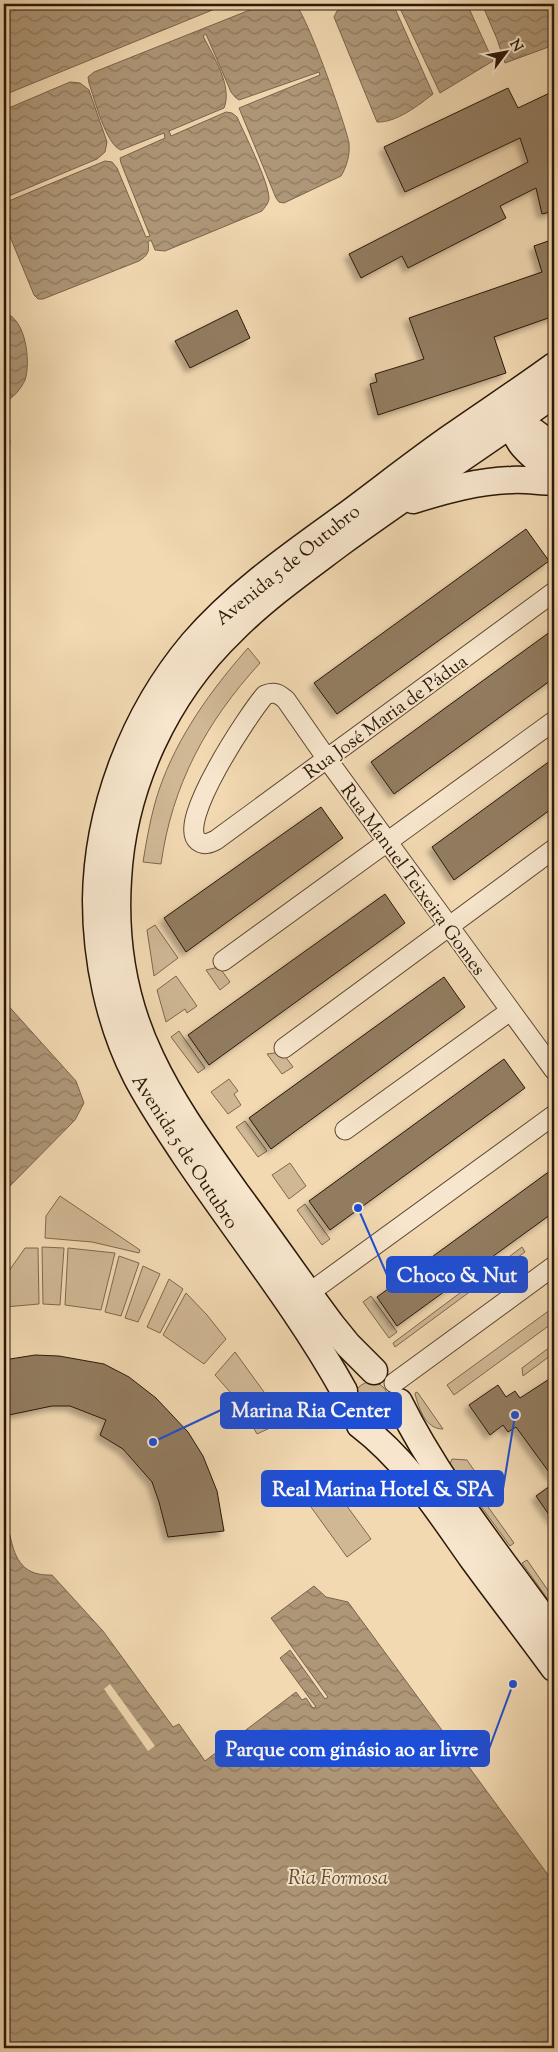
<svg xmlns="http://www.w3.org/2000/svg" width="558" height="2052" font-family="'Sorts Mill Goudy',serif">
<defs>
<pattern id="water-waves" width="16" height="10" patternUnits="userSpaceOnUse" patternTransform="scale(1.25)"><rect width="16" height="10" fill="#ae9778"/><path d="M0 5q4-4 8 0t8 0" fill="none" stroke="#8e7a60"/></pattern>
<filter id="shadow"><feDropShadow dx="-4.5" dy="4.5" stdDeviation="2.5" flood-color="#0004"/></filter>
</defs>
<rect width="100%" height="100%" fill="#f2d9b2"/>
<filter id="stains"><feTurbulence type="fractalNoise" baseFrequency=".004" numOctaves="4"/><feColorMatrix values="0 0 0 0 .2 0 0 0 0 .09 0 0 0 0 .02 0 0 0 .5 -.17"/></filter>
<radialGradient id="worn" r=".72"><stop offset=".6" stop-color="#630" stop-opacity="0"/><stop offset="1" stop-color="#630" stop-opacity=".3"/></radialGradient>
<g fill="#d0b895" stroke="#7e684e">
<path d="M248,648L260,663C206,722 172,785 161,864L143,862C147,838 151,814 159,790C177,737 211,690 248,648Z"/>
<path d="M155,925L178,958L154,976L147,930Z"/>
<path d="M219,967L230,982L220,990L206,970Z"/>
<path d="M176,976L197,1006L187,1013L185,1009L166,1022L157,990Z"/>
<path d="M179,1031L205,1068L198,1073L171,1037Z"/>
<path d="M282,1052L293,1067L282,1074L267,1054Z"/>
<path d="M229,1079L238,1091L234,1094L241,1105L228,1114L211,1092Z"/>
<path d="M245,1121L267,1151L258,1157L236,1127Z"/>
<path d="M290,1163L306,1186L289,1199L272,1175Z"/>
<path d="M60,1196L140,1250L139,1253L92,1242L45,1238L46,1216Z"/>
<path d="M305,1204L330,1239L322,1245L297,1210Z"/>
<path d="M42,1247L64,1248L60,1305L43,1304Z"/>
<path d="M522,1247L525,1252L492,1276L489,1272Z"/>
<path d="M25,1248H38L39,1304L5,1307L4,1278Z"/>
<path d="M68,1248L115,1253L101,1310L65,1305Z"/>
<path d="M119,1256L139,1263L121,1316L105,1312Z"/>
<path d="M143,1266L160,1274L138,1322L125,1318Z"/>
<path d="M169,1279L183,1289L160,1333L147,1327Z"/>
<path d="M476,1281L479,1285L395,1347L393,1343Z"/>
<path d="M186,1293L207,1315L226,1339L204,1364L163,1335Z"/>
<path d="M371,1296L397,1332L389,1338L363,1302Z"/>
<path d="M554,1307V1322L454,1395L447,1385Z"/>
<path d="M554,1344V1353L523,1376L522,1368Z"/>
<path d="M235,1352L285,1421L257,1434L239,1402L215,1375Z"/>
<circle cx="371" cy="1399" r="17"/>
<path d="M416,1392L418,1393L443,1429C425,1429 419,1408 415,1394Z"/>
<path d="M452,1459L467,1460L476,1473L468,1479L514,1543L510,1546L450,1464Z"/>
<path d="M322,1472L371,1539L347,1557L298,1489Z"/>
<path d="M527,1560L554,1599V1608L522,1563Z"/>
</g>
<g fill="url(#water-waves)" stroke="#7a644b">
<path d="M29,4H227L4,95V15Z"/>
<path d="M265,4H295C307,15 345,123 349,143C350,155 347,166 341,176L284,203L279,202L276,198L239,108L320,75L319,72L239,100L235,97L231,92L206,34L203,36C213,56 233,86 224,108L169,131L171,136L226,112L232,113L237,117C245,135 268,180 269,198C269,203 265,207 262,211L165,251L155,250L151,240L148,242C150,252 147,256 139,261L43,299H38L34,295L4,222V203L105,161L112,162L117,168L146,237L150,236L121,163L120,158L165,138L164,133L121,150C106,145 94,98 89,83L88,77L94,72Z"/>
<path d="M351,4H393L433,94C419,105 396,123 377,122L334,17L337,11Z"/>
<path d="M398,4H467L493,61L440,93Z"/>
<path d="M482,4H554V45L505,63L497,39Z"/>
<path d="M70,82L80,83L89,90L107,142L105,152L97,159L4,198V110Z"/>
<path d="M5,313C26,319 31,362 25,380C21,389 13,398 4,403V314Z"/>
<path d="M10,441L4,502V447Z"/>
<path d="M4,1001L76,1081L84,1103L75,1120L4,1192Z"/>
<path d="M4,1531L10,1535C15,1561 24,1576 52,1575L103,1631L173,1727L179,1724L205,1761L296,1692L302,1700L306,1698L313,1708L316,1707L280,1658L290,1650L325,1699L328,1697L271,1618L314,1586L326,1597L348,1602L554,1883V2048H4Z"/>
</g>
<path fill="#f2d9b2" d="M110,1684L155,1746L148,1751L104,1689Z"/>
<g fill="#927c60" stroke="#2b1807" filter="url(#shadow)">
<path d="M508,88L518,108L554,91V211L542,214L536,188L500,206L506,218L408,268L402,256L361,278L349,254L528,162L520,138L405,192L384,147Z"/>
<path d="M554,239V316L494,337L506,373L378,415L370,384L377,382L375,374L424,359L409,318L542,272L534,246Z"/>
<path d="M237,310L250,338L190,368L175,341Z"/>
<path d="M526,529L549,561L337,714L314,683Z"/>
<path d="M554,629V678L394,794L371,762Z"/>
<path d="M554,758V807L454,880L432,847Z"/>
<path d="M321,807L343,838L186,952L164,918Z"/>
<path d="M385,894L405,923L209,1065L188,1035Z"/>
<path d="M444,977L465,1007L271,1149L249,1118Z"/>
<path d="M504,1059L525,1088L330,1230L309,1201Z"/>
<path d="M554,1168V1212L397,1326L377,1297Z"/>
<path d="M35,1355L59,1356L104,1364L129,1377L156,1398L188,1432L203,1456L217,1491L224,1531L168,1537L159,1502L152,1482L123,1449L100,1435L106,1420L70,1406H52L4,1416V1360Z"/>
<path d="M554,1376V1479L516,1427L508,1432L503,1425L490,1435L469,1405L498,1385L506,1397L515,1391L520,1398Z"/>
<path d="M554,1483V1522L536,1496Z"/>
</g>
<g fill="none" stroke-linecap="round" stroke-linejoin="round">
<defs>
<g id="street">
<path d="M554,592L216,840C210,843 204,846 198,841C175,824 250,712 265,695C275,691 279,694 286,700L327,759L554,1070"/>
<path d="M223,961L554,721"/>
<path d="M284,1048L554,849"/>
<path d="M345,1130L510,1011"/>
<path d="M309,1293L554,1115"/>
<path d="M394,1383L554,1266"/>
</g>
<g id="secondary">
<path d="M515,409C505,439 534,457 554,473"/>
<path d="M502,421L534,432L554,447"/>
<path d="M413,500C446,490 478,481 512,480C526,479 540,482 554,482"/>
<path d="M374,1371L348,1345L331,1324C299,1281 269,1237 237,1194C206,1150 174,1107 151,1058C124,1002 114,940 118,879C123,786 166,694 233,630C265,598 303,571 339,544C410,492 483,445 554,394"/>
<path d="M344,1391C298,1308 237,1233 184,1154C167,1128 150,1103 136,1076C109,1023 96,960 96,900C97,808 134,713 193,643C237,592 294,553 348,514C383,488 417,461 453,436C486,413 521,390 554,366"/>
<path d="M399,1402C440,1485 501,1558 554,1633"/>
<path d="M360,1425C407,1461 438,1510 472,1558C499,1595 527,1631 554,1668"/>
</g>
</defs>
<use href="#street" stroke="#5d4832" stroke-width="21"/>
<use href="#secondary" stroke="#2b1807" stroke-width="29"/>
<use href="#street" stroke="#f7e6cd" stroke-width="19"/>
<use href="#secondary" stroke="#f7e6cd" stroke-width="26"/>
</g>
<g text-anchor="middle" stroke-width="4" stroke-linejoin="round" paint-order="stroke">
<g font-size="19" fill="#2b1807" stroke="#f7e6cd">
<text transform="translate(287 564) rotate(-39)" y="7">Avenida 5 de Outubro</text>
<text transform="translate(385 716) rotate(-36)" y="7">Rua José Maria de Pádua</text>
<text transform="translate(414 879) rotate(54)" y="7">Rua Manuel Teixeira Gomes</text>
<text transform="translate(186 1151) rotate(57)" y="7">Avenida 5 de Outubro</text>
</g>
<g font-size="20" font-style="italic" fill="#5f4b34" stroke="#f7e6cd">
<text x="338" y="1884">Ria Formosa</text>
</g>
</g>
<path fill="none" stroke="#1d4ed8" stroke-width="2" d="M358 1208L387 1275M153 1442L221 1410M515 1415L503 1489M513 1684L489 1749"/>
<g fill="#1d4ed8" stroke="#f7e6cd" stroke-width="2">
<circle cx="358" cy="1208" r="5"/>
<circle cx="153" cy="1442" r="5"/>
<circle cx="515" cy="1415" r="5"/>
<circle cx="513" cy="1684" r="5"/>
</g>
<g fill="#1d4ed8" stroke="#1d4ed8" stroke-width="2">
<rect x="387" y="1257" width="140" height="35" rx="5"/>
<rect x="221" y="1393" width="180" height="35" rx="5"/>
<rect x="262" y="1471" width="241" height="35" rx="5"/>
<rect x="216" y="1731" width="273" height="35" rx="5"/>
</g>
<g font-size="20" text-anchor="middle" font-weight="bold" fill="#fff">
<text x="457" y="1282">Choco &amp; Nut</text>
<text x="311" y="1417">Marina Ria Center</text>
<text x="383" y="1496">Real Marina Hotel &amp; SPA</text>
<text x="352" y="1756">Parque com ginásio ao ar livre</text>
</g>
<rect width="558" height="2052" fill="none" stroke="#f2d9b2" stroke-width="20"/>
<rect x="5" y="5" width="548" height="2042" fill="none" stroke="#2b1807" stroke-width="2.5"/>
<rect x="10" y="10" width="538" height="2032" fill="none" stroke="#2b1807"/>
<g transform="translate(506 52) rotate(58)" stroke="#f7e6cd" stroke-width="4" paint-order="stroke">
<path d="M0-4L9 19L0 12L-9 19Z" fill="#2b1807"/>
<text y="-8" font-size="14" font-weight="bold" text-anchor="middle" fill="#2b1807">N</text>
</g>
<rect width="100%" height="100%" filter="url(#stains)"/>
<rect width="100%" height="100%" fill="url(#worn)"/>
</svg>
